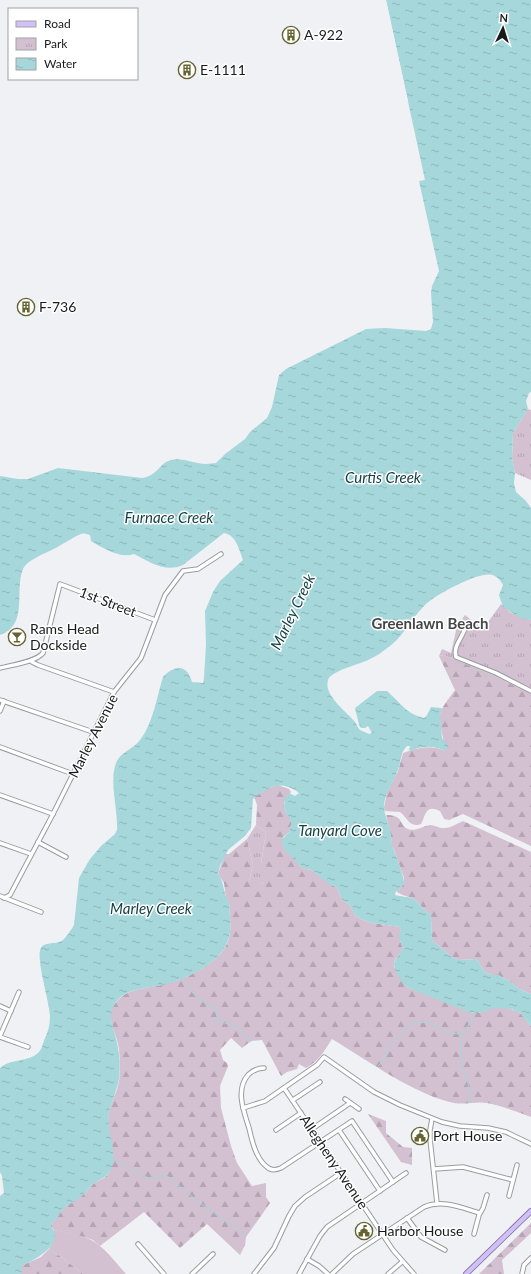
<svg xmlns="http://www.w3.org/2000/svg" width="531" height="1274" font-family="Lato,sans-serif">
<defs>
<pattern id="forest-firs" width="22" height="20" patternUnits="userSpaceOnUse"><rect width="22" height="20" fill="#d3c0d1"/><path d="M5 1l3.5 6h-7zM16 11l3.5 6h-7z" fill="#b5a4b3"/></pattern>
<pattern id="park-tufts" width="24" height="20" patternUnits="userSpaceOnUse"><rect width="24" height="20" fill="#d3c0d1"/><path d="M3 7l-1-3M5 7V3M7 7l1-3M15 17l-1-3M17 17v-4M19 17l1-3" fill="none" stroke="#b5a4b3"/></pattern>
<pattern id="water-ripples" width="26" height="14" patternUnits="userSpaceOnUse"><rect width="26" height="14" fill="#a6d7db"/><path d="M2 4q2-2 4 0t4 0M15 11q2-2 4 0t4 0" fill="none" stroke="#8eb8bb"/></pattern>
</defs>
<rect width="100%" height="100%" fill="#eff1f5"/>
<path fill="#d3c0d1" d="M54,1230C66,1233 82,1234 93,1241C106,1249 116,1263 126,1274H83L64,1259L49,1249L52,1244Z"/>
<g fill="url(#forest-firs)">
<path d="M444,655L495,676L531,694V846L463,814L449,820L444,819L440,811C425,804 426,815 421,824C409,828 408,818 400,812L385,811L384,808L387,792L398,771L403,753C417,748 430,744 445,751C445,742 437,719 441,711C444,704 450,697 455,690L439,656Z"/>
<path d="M278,785L289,789L291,792L284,802L285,811L291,820V825L289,832L283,837L282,844L302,868L311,870L337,888L342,900L349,904L355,915L360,919L372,923L401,927L400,941L403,948C400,955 393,959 394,967L407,987L473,1013C480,1013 485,1010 491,1008C500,1006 515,1008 521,1014C525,1017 527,1022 531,1026V1117C517,1112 502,1106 487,1103C477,1101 465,1105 454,1103C415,1095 367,1060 332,1039C324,1051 320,1060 306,1068L299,1064L297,1069L287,1072L281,1076L262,1040L251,1041L242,1048L231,1038L220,1050L223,1060L227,1063L228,1066L220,1086L221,1108L231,1146L237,1163L252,1186L266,1183V1197L270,1203L246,1237L245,1245L240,1255L207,1224L180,1248L144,1212L100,1246L93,1240L85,1237L54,1230L50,1225C56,1221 58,1214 63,1209C70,1203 78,1199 85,1193C88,1190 90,1187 93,1184C99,1180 107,1178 110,1171C117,1154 108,1138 108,1121C108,1108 115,1097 118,1086C121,1074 120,1061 119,1049C117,1031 103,1017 117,1001C126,990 143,988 156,986C180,982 223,964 229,938C232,926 229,913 229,901L226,898L224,883L218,874L225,854H229L247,839L253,865L249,881L260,882L264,884L261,864L266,832L256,825L257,805L255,799L253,798L265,790Z"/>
<path d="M386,815C405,815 398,825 408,829C415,832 423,826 430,825C435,825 440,829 445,828C451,828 458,823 463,821L531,852V994L519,989L512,983L498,975H492L487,973L483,970L478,961L475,959L458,960L452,957L432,940L431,914C421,910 422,904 414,899C408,896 402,896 396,891C401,888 404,885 404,878L394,850L392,847V841Z"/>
<path d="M368,1114L386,1121V1133L403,1147L412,1148V1165L401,1162Z"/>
<path d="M531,1223V1233L502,1260L504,1274H479Z"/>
<path d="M49,1249L64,1259L83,1274H21V1266L41,1257Z"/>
</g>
<g fill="url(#park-tufts)">
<path d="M528,409L531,410V480L515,473L512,457L513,433Z"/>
<path d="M501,604L511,613L531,620V694L495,676L444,655L439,656L442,649L451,653L457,626L465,615L483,629Z"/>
<path d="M256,825L266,832L261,863L267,865L270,873L264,884L260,882L259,885L249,881L253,865L247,839Z"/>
</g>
<path fill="url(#water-ripples)" d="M386,0H531V392L529,393L526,401L528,409L513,433L512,457L515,473L514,483L516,492L526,501L531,508V620L520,618L503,607L499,595L503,585C501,581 497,576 492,575C479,571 433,596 424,606C410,620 402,639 386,649C381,653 376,656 370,659C361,664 330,671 328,680C323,695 347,712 355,722C357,725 358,728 360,730C363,731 366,733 369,734L372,733L368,726L365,728H361L359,725L355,708L377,691H387C402,704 405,713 424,718L427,715L431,707L441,708L442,709L440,714L442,738L448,745L445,751C433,745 422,746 410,751L409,750L410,746H407C400,752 401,764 397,772C393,783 384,794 384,807C385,820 393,832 392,847C395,851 404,877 404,882C404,886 400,889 396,891L395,895C401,897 408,896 414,899C422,904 421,910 431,914L432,940L452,957L458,960L475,959L478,961L483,970L487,973L492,975H498L512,983L519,989L531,994V1026L520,1013L512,1009L495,1008L478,1013L468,1012L411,989L404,985L395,970L394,964L396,959L403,948L399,938L401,927L372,923L360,919L355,915L349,904L342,900L337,888L329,884L311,870L302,868L285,850L282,844V839L289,832L291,825V820L287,816L284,807L285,798L289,793L295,796L299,793C280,779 271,787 253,798L251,828L245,836L228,850L220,866L218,874C225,883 223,895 229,901C229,913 232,926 229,937C223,963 186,979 163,985C148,988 126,988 116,1002C105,1018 116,1030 118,1048C120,1059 121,1075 117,1087C115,1095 111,1103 109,1112C106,1129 115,1144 113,1160C112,1176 104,1177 93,1184C89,1187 87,1192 83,1195C78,1200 71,1202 66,1207C59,1213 57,1220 50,1225C67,1244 35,1259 22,1266L21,1274H0V1196L4,1193L2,1176L0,1172V1068C11,1058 28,1063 39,1052C42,1049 43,1043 45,1038C48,1032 50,1025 50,1017C50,1003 35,957 41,948C45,941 57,945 63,940C67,936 71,930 74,925L79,878L90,859L101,846L115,834L117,830C118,809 109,782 116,763C120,752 134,749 140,740C153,724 157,696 163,677C169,670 181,663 188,673C190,676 191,679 192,682L203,683L204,678L206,644L205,611L213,592L220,581L243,560C239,549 236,535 224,533L183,565C165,573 150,562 134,554C120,559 103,548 91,541L90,535C86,534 84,533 81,534C73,537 67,542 59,546C50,552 27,559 23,569C14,591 29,625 0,635V476L18,479H28L58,468L142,478C158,476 159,463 171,460C182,457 195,464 206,464C209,464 213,463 216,463L225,454L245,439L250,432L267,418L272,407L279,375L286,369L366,329L385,328L426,331L431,329L433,322L431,293L432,286L439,271L419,181L425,180Z"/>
<path fill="#eff1f5" d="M384,0H386L408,101L406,102Z"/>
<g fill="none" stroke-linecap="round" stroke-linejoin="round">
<g stroke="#a6d7db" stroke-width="1">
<path d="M181,979L199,1000L215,1007L218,1021L235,1026L239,1029L251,1042"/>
<path d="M460,1034L461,1064L468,1083L470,1102"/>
<path d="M378,1066L384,1060L390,1043L401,1035L406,1028L412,1024L419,1022L429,1023L451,1033L460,1034L467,1029L473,1013"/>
<path d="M113,1160C118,1160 138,1173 146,1177C156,1181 160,1173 169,1177C175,1180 179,1187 185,1191C204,1207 225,1220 245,1235"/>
</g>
<defs>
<g id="minor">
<path d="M465,628C462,639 453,645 456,657L496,673L531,691"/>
<path d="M32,660V662L38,665L114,692"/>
<path d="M0,668C11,665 36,662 43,653L60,584L155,620"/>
<path d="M0,700L93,732"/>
<path d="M0,711L4,701"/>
<path d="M0,747L73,774"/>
<path d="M0,795L53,814"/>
<path d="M38,842L66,857"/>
<path d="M0,843L31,854"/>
<path d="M0,896L41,912"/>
<path d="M4,898L10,895L53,814L114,692L141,658L165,595L183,571L198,569L221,554"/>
<path d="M0,1006L11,1011"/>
<path d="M0,1036L19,992"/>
<path d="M0,1037L28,1047"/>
<path d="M264,1068C258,1068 253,1070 248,1075C235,1090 244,1112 249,1128C252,1141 256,1159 267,1167C271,1171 276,1170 281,1168L352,1121L393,1182"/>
<path d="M284,1088L393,1250L414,1274"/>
<path d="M345,1099L359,1109"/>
<path d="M293,1100L320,1082"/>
<path d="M243,1108L265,1101L317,1065L324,1057L374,1092L400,1105L442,1122L460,1126L488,1128L506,1132L531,1144"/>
<path d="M432,1119L430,1130V1139L437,1203"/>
<path d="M312,1129L350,1103"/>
<path d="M276,1130L301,1113"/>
<path d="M339,1130L380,1191"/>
<path d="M434,1169L463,1167L513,1180"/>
<path d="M509,1196L517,1165"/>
<path d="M407,1218L421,1237L445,1250"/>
<path d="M474,1234L479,1215L483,1208L487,1195"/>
<path d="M138,1244L164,1274"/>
<path d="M307,1259L319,1266L328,1274"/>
<path d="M192,1274L213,1254"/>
<path d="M254,1274L274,1248L289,1216L295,1206L305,1197L341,1173"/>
<path d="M299,1274L320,1236L327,1227L406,1173"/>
<path d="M332,1274L353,1254L424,1207C443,1199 462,1208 480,1213"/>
<path d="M388,1274L402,1262"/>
<path d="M522,1274L524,1265L531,1258"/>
</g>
<path id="major" d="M466,1274L531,1211"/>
</defs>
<use href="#minor" stroke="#9a9ca0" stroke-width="5.5"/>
<use href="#major" stroke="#7d6ba5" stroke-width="6"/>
<use href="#minor" stroke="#fff" stroke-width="3.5"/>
<use href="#major" stroke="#d1c0f5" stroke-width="4.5"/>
</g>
<defs>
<symbol id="building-ring" viewBox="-11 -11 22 22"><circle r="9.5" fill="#fff" stroke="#656330" stroke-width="1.5"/><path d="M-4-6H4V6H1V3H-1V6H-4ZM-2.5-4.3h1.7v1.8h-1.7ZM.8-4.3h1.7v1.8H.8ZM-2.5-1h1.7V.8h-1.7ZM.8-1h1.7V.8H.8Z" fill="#656330"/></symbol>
<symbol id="bar-ring" viewBox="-11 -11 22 22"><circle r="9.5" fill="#fff" stroke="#656330" stroke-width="1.5"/><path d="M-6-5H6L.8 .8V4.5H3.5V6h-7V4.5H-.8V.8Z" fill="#656330"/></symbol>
<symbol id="civic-ring" viewBox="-11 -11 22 22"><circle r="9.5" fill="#fff" stroke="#656330" stroke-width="1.5"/><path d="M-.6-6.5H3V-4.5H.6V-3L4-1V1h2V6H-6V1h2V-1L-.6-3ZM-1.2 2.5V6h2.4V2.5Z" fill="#656330"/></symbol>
</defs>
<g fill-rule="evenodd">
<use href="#building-ring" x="281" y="25" width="20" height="20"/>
<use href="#building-ring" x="177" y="60" width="20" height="20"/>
<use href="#building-ring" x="16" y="297" width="20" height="20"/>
<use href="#bar-ring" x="7" y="627" width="20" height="20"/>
<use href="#civic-ring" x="410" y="1126" width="20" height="20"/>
<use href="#civic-ring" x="354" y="1221" width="20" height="20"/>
</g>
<g text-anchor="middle" stroke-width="3" stroke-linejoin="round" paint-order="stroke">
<g font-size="14" fill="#191a1b" stroke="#fff" text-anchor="start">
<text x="304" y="40">A-922</text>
<text x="200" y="75">E-1111</text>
<text x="39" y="312">F-736</text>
<text x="30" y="634">Rams Head<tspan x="30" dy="16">Dockside</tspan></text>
<text x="433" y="1141">Port House</text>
<text x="377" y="1236">Harbor House</text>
</g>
<g font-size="14" fill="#191a1b" stroke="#fff">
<text transform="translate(108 602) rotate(21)" y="5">1st Street</text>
<text transform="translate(93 736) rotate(-63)" y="5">Marley Avenue</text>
<text transform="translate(334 1162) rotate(56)" y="5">Allegheny Avenue</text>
</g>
<g font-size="15" font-style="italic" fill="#144145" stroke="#fff">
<text x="383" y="483">Curtis Creek</text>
<text x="169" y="523">Furnace Creek</text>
<text transform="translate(293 612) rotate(-64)" y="5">Marley Creek</text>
<text x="340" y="836">Tanyard Cove</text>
<text x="151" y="914">Marley Creek</text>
</g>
<g font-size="15" font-weight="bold" fill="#444649" stroke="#fff">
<text x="430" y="629">Greenlawn Beach</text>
</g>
</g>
<rect x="8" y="8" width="130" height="72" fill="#ffffff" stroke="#a3a3a4"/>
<rect x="16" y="21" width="20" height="6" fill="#d1c0f5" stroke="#a3a3a4"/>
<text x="44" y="28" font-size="12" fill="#191a1b">Road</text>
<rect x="16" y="38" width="20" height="12" fill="url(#park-tufts)" stroke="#a3a3a4"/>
<text x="44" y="48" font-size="12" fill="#191a1b">Park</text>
<rect x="16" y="58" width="20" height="12" fill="url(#water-ripples)" stroke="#a3a3a4"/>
<text x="44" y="68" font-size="12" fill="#191a1b">Water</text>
<g transform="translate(503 28) rotate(4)" stroke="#ffffff" stroke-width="3" paint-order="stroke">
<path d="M0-3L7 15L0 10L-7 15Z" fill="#191a1b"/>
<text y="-6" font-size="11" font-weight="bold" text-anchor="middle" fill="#191a1b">N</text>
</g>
</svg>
